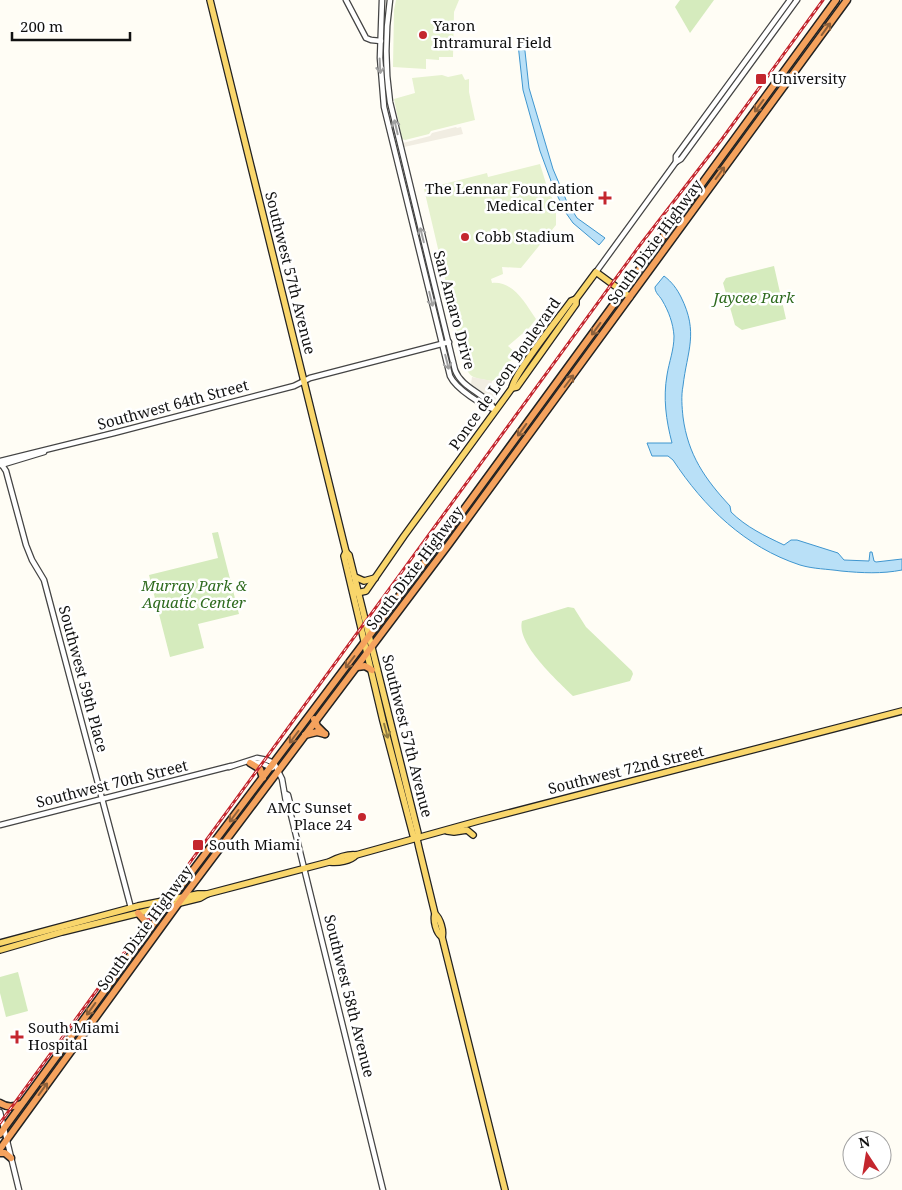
<svg xmlns="http://www.w3.org/2000/svg" width="902" height="1190" font-family="'Noto Serif',serif">
<rect width="100%" height="100%" fill="#fffdf5"/>
<g fill="#d5ebbd">
<path d="M680,0H714L690,33L675,7Z"/>
<path d="M799,58V59L687,213L691,203L796,60Z"/>
<path d="M774,266L786,319L742,330L735,325L723,283L726,278Z"/>
<path d="M218,532L239,614L198,624L204,648L170,657L149,575L218,558L212,533Z"/>
<path d="M568,607L574,608L586,627L632,671L633,674L630,681L573,696C558,681 516,644 522,621Z"/>
<path d="M18,972L28,1011L6,1017L0,993V977Z"/>
</g>
<g fill="#e6f2cf">
<path d="M396,0H459L454,12L453,57H439V60L426,59V69L393,67L394,10Z"/>
<path d="M462,74L465,80L469,79V92L475,120L431,131L429,134L405,140L402,139L394,99L415,93L412,78L442,75L448,77Z"/>
<path d="M540,164L548,190L558,209L556,213V225L521,268L502,267L503,274L491,279L492,283C514,281 525,303 536,319L529,328L508,346L518,355L504,366L508,371L492,381C475,378 468,379 464,361L467,358L459,340L450,307L451,304L424,189L487,173L488,177Z"/>
</g>
<g fill="#f1ede2">
<path d="M456,127L457,128L461,127L463,134L404,147L403,143L430,136L432,133Z"/>
<path d="M472,377L492,381L490,390L500,393L494,401L471,384Z"/>
</g>
<g fill="#b9e0f7" stroke="#3f96cf">
<path d="M524,42L529,88L553,169L567,202L577,218L605,238L599,245L573,223L566,213L554,189L540,151L523,90L518,44Z"/>
<path d="M664,276C672,282 677,289 681,297C699,333 687,351 683,386C681,396 682,407 683,417C688,455 705,479 730,506L731,512C746,527 765,536 784,545L791,540H797L838,553L844,560L869,561L870,552H872L874,561L876,562L902,559V570C882,574 862,573 841,571C828,569 813,569 800,565C745,547 704,507 673,460L668,456H652L647,443H672C666,420 663,398 667,375C669,362 674,350 674,336C673,323 669,312 662,300C659,295 655,293 655,287Z"/>
</g>
<g fill="none" stroke-linecap="round" stroke-linejoin="round">
<defs>
<g id="minor">
<path d="M346,0L366,38L371,40L381,41"/>
<path d="M382,0L380,58L384,107L450,376C456,389 483,406 496,410"/>
<path d="M390,0C385,34 385,68 390,102L455,370C462,389 486,393 495,410"/>
<path d="M676,162V156L790,0"/>
<path d="M596,272L676,162L681,159L797,0"/>
<path d="M0,461L114,433L294,386L310,378L449,342"/>
<path d="M0,462L6,471L26,545L32,560L44,580L131,908"/>
<path d="M1,465L44,452"/>
<path d="M251,763H261L272,768"/>
<path d="M229,767L257,758L267,760L274,763L282,779L287,808L289,809L291,815L383,1190"/>
<path d="M286,794L288,795L291,807L289,809"/>
<path d="M0,825L231,766"/>
<path d="M0,1112L19,1190"/>
</g>
<g id="major">
<path d="M210,0L346,552L344,556L383,721L413,835L417,839L419,848L435,914C433,920 436,933 442,937"/>
<path d="M512,388L517,387L576,304V299"/>
<path d="M346,552L349,555L418,833L417,839"/>
<path d="M355,577L364,581L375,578"/>
<path d="M354,586L357,593L366,591L404,536L512,388C512,376 561,315 571,301L576,299L596,272L630,297"/>
<path d="M447,831L454,832L467,830L473,835"/>
<path d="M330,862C338,863 351,861 356,855"/>
<path d="M435,914C440,918 444,931 442,937L505,1190"/>
<path d="M0,943L138,906L198,894H207"/>
<path d="M0,950L62,932L200,898L207,894L329,862C337,858 348,854 356,855L478,821L902,711"/>
</g>
<g id="highway">
<path d="M357,667L365,666L372,670"/>
<path d="M314,719L317,726L325,734"/>
<path d="M305,735L317,732L325,734"/>
<path d="M250,763L260,769L263,778"/>
<path d="M138,913L146,922L147,932"/>
<path d="M0,1103C8,1108 13,1107 21,1104"/>
<path d="M0,1134L181,886L451,527L836,0"/>
<path d="M0,1149L178,904L449,544L847,0"/>
<path d="M0,1153H5L11,1158"/>
</g>
</defs>
<use href="#minor" stroke="#444" stroke-width="7"/>
<use href="#major" stroke="#222" stroke-width="8"/>
<use href="#highway" stroke="#222" stroke-width="9"/>
<use href="#minor" stroke="#fff" stroke-width="4.5"/>
<use href="#major" stroke="#f9d66b" stroke-width="5.5"/>
<use href="#highway" stroke="#f5a25d" stroke-width="6"/>
<defs>
<path id="rail" d="M0,1123L640,245L722,139L823,0"/>
</defs>
<use href="#rail" stroke="#c4262e" stroke-width="3"/>
<use href="#rail" stroke="#fff" stroke-width="1" stroke-dasharray="4" stroke-linecap="butt"/>
</g>
<defs><path id="oneway-shaft" d="M-6 0H5M1.5-3L5.5 0L1.5 3" fill="none" stroke-width="1.6" stroke-linecap="round" stroke-linejoin="round" transform="scale(1.25)"/></defs>
<g stroke="#8e613b">
<use href="#oneway-shaft" transform="translate(826 29) rotate(-54)"/>
<use href="#oneway-shaft" transform="translate(759 106) rotate(126)"/>
<use href="#oneway-shaft" transform="translate(720 173) rotate(-54)"/>
<use href="#oneway-shaft" transform="translate(596 329) rotate(126)"/>
<use href="#oneway-shaft" transform="translate(569 381) rotate(-53)"/>
<use href="#oneway-shaft" transform="translate(522 430) rotate(126)"/>
<use href="#oneway-shaft" transform="translate(350 662) rotate(127)"/>
<use href="#oneway-shaft" transform="translate(294 737) rotate(127)"/>
<use href="#oneway-shaft" transform="translate(234 816) rotate(127)"/>
<use href="#oneway-shaft" transform="translate(91 1009) rotate(126)"/>
<use href="#oneway-shaft" transform="translate(43 1089) rotate(-54)"/>
</g>
<g stroke="#a0a0a0">
<use href="#oneway-shaft" transform="translate(380 66) rotate(87)"/>
<use href="#oneway-shaft" transform="translate(396 127) rotate(-103)"/>
<use href="#oneway-shaft" transform="translate(422 235) rotate(-104)"/>
<use href="#oneway-shaft" transform="translate(431 299) rotate(76)"/>
<use href="#oneway-shaft" transform="translate(447 362) rotate(76)"/>
</g>
<use stroke="#917d42" href="#oneway-shaft" transform="translate(386 731) rotate(75)"/>
<g fill="#c4262e" stroke="#fff" stroke-width="2">
<circle cx="423" cy="35" r="5"/>
<rect x="755" y="73" width="12" height="12" rx="2.5"/>
<path d="M602.5 190.5h5v5h5v5h-5v5h-5v-5h-5v-5h5z"/>
<circle cx="465" cy="237" r="5"/>
<circle cx="362" cy="817" r="5"/>
<rect x="192" y="839" width="12" height="12" rx="2.5"/>
<path d="M14.5 1029.5h5v5h5v5h-5v5h-5v-5h-5v-5h5z"/>
</g>
<g text-anchor="middle" stroke-width="5" stroke-linejoin="round" paint-order="stroke">
<g font-size="15" fill="#111" stroke="#fff" text-anchor="start">
<text x="433" y="31">Yaron<tspan x="433" dy="17">Intramural Field</tspan></text>
<text x="772" y="84">University</text>
<text x="594" y="194" text-anchor="end">The Lennar Foundation<tspan x="594" dy="17">Medical Center</tspan></text>
<text x="475" y="242">Cobb Stadium</text>
<text x="352" y="813" text-anchor="end">AMC Sunset<tspan x="352" dy="17">Place 24</tspan></text>
<text x="209" y="850">South Miami</text>
<text x="28" y="1033">South Miami<tspan x="28" dy="17">Hospital</tspan></text>
</g>
<g font-size="15" fill="#111" stroke="#fff">
<text transform="translate(655 242) rotate(-54)" y="5">South Dixie Highway</text>
<text transform="translate(290 273) rotate(76)" y="5">Southwest 57th Avenue</text>
<text transform="translate(454 310) rotate(75)" y="5">San Amaro Drive</text>
<text transform="translate(505 374) rotate(-55)" y="5">Ponce de Leon Boulevard</text>
<text transform="translate(173 405) rotate(-15)" y="5">Southwest 64th Street</text>
<text transform="translate(415 568) rotate(-53)" y="5">South Dixie Highway</text>
<text transform="translate(83 679) rotate(75)" y="5">Southwest 59th Place</text>
<text transform="translate(407 736) rotate(76)" y="5">Southwest 57th Avenue</text>
<text transform="translate(626 770) rotate(-14)" y="5">Southwest 72nd Street</text>
<text transform="translate(112 784) rotate(-14)" y="5">Southwest 70th Street</text>
<text transform="translate(145 928) rotate(-54)" y="5">South Dixie Highway</text>
<text transform="translate(349 996) rotate(76)" y="5">Southwest 58th Avenue</text>
</g>
<g font-size="15" font-style="italic" fill="#2f6b1f" stroke="#fff">
<text x="754" y="303">Jaycee Park</text>
<text x="194" y="591">Murray Park &amp;<tspan x="194" dy="17">Aquatic Center</tspan></text>
</g>
</g>
<g transform="translate(867 1155) rotate(348)"><circle r="24" fill="#ffffff" stroke="#a0a0a0"/>
<path d="M0-4L9 19L0 12L-9 19Z" fill="#c4262e"/>
<text y="-8" font-size="14" font-weight="bold" text-anchor="middle" fill="#111111">N</text>
</g>
<path d="M12 32v8h118v-8" fill="none" stroke="#111111" stroke-width="2.5"/>
<text x="20" y="32" font-size="15" fill="#111111" stroke="#ffffff" stroke-width="4" paint-order="stroke">200 m</text>
</svg>
